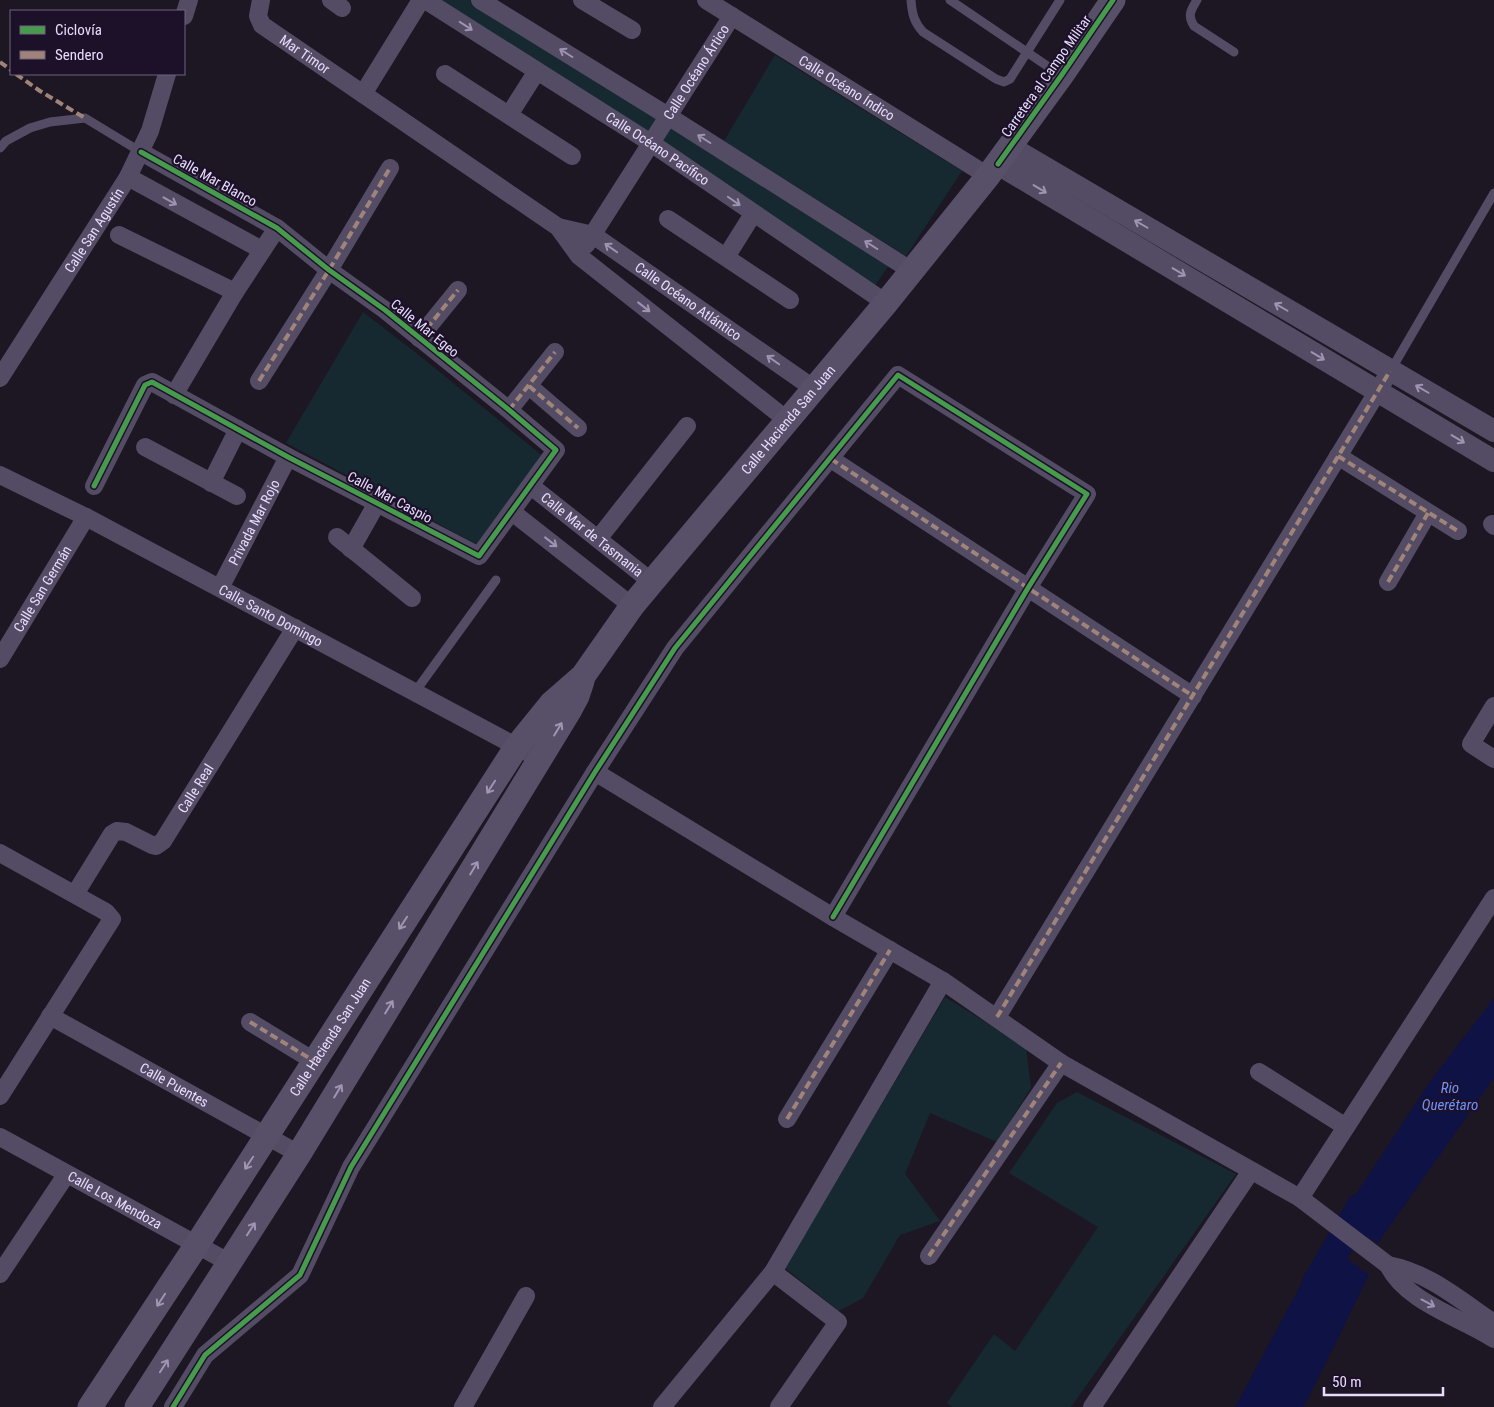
<svg xmlns="http://www.w3.org/2000/svg" width="1494" height="1407" font-family="'Roboto Condensed',sans-serif">
<rect width="100%" height="100%" fill="#1d1723"/>
<g fill="#162931">
<path d="M433,0H470L669,120L890,264L874,287Z"/>
<path d="M775,55L962,171L906,256L724,141Z"/>
<path d="M363,312L415,352L544,457L478,545L286,443Z"/>
<path d="M945,997L1026,1047L1031,1088L997,1142L930,1113L905,1174L940,1221L900,1235L863,1298L839,1311L785,1268Z"/>
<path d="M1077,1092L1236,1174L1071,1407H953L947,1403L994,1334L1015,1351L1098,1227L1009,1173L1057,1103Z"/>
</g>
<g fill="#0e1244">
<path d="M1494,998V1078L1378,1243L1339,1220L1429,1083Z"/>
<path d="M1324,1242L1369,1275L1304,1407H1235Z"/>
</g>
<g fill="none" stroke-linecap="round" stroke-linejoin="round">
<path stroke="#0e1244" stroke-width="29" d="M1316,1284L1360,1208"/>
<g stroke="#534c64" stroke-width="9">
<path d="M911,0C912,14 914,22 923,32L996,79L1004,82L1010,79L1060,0"/>
<path d="M950,0L1059,74"/>
<path d="M1197,0C1191,10 1187,15 1194,26L1234,52"/>
<path d="M0,148L6,141L30,128L50,122L85,118L141,152"/>
<path d="M1391,370L1494,193"/>
<path d="M415,692L496,580"/>
</g>
<g stroke="#534c64" stroke-width="18">
<path id="s1" d="M261,0L258,16L262,25L558,227L579,256L787,420"/>
<path d="M331,0L342,8"/>
<path id="s2" d="M425,0L651,143L886,303"/>
<path d="M480,0L668,116L912,271"/>
<path d="M582,0L632,30"/>
<path id="s3" d="M706,0L988,176"/>
<path d="M184,16L189,0"/>
<path d="M445,74L572,156"/>
<path d="M363,94L421,0"/>
<path d="M509,115L537,71"/>
<path d="M128,177L262,250"/>
<path d="M668,219L790,300"/>
<path id="s4" d="M558,227L593,235L813,388"/>
<path d="M119,235L235,292"/>
<path id="s5" d="M586,245L732,16"/>
<path d="M726,257L753,214"/>
<path d="M419,338L458,290"/>
<path id="s6" d="M0,378L128,177L150,131L167,74"/>
<path d="M259,381L329,270L390,168"/>
<path d="M529,386L578,428"/>
<path d="M174,395L235,292L277,228"/>
<path d="M509,410L555,352"/>
<path d="M145,447L237,496"/>
<path d="M1338,456L1458,531"/>
<path d="M831,459L1193,696"/>
<path id="s7" d="M0,475L86,517L540,759"/>
<path d="M211,483L238,429"/>
<path d="M94,486L145,385L152,382L288,457L479,556L556,450L509,410L385,310L329,270L277,228L141,152"/>
<path id="s8" d="M531,486L652,582"/>
<path d="M512,512L632,606"/>
<path d="M1492,524L1494,526"/>
<path d="M337,537L412,598"/>
<path d="M598,539L687,426"/>
<path d="M351,549L377,503"/>
<path d="M1388,582L1428,513"/>
<path id="s9" d="M220,588L288,457"/>
<path id="s10" d="M0,659L86,517"/>
<path d="M1494,706L1471,744L1494,759"/>
<path d="M595,772L833,917L943,981L1061,1063L1300,1198L1388,1265C1406,1302 1460,1317 1494,1339"/>
<path d="M0,853L106,912L112,919L0,1096"/>
<path id="s11" d="M75,894L112,834L117,831L126,832L152,845L156,846L163,841L295,628"/>
<path id="s12" d="M50,1016L299,1154"/>
<path d="M997,1017L1390,371"/>
<path d="M250,1022L314,1061"/>
<path d="M1259,1072L1346,1127"/>
<path d="M787,1119L890,950"/>
<path id="s13" d="M0,1137L230,1263"/>
<path d="M1300,1198L1494,898"/>
<path d="M929,1256L1061,1063"/>
<path d="M1388,1265C1428,1272 1461,1301 1494,1323"/>
<path d="M773,1272L838,1322L779,1407"/>
<path d="M0,1274L66,1175"/>
<path d="M173,1407L205,1355L300,1275L351,1167L595,772L675,648L898,375L1087,494L1028,588L833,917"/>
<path d="M463,1407L526,1296"/>
<path d="M662,1407L773,1272L943,981"/>
<path d="M1092,1407L1251,1171"/>
</g>
<g stroke="#534c64" stroke-width="22">
<path d="M1010,147L1494,431"/>
<path d="M998,164L1494,461"/>
</g>
<g stroke="#584f69" stroke-width="25">
<path id="s14" d="M90,1407L196,1246L517,746L551,704L583,676L632,606L652,582L886,303L988,176L1061,76L1113,0"/>
<path d="M137,1407L299,1154L569,711L577,696L582,681"/>
</g>
<g stroke="#a18479" stroke-width="4" stroke-dasharray="8 4" stroke-linecap="butt">
<path d="M0,62L11,70"/>
<path d="M16,74L40,91L85,118"/>
<path d="M419,338L458,290"/>
<path d="M259,381L329,270L390,168"/>
<path d="M529,386L578,428"/>
<path d="M509,410L555,352"/>
<path d="M1338,456L1458,531"/>
<path d="M831,459L1193,696"/>
<path d="M1388,582L1428,513"/>
<path d="M997,1017L1390,371"/>
<path d="M250,1022L314,1061"/>
<path d="M787,1119L890,950"/>
<path d="M929,1256L1061,1063"/>
</g>
<defs>
<g id="cycleway">
<path d="M998,164L1061,76L1113,0"/>
<path d="M94,486L145,385L152,382L288,457L479,556L556,450L509,410L385,310L329,270L277,228L141,152"/>
<path d="M173,1407L205,1355L300,1275L351,1167L595,772L675,648L898,375L1087,494L1028,588L833,917"/>
</g>
</defs>
<use href="#cycleway" stroke="#1c1129" stroke-width="8"/>
<use href="#cycleway" stroke="#469c4c" stroke-width="5"/>
</g>
<defs><path id="oneway-shaft" d="M-6 0H5M1.5-3L5.5 0L1.5 3" fill="none" stroke-width="1.6" stroke-linecap="round" stroke-linejoin="round" transform="scale(1.25)"/></defs>
<g stroke="#9e94b1">
<use href="#oneway-shaft" transform="translate(466 26) rotate(33)"/>
<use href="#oneway-shaft" transform="translate(566 53) rotate(-148)"/>
<use href="#oneway-shaft" transform="translate(704 139) rotate(-148)"/>
<use href="#oneway-shaft" transform="translate(1040 189) rotate(31)"/>
<use href="#oneway-shaft" transform="translate(170 201) rotate(29)"/>
<use href="#oneway-shaft" transform="translate(734 201) rotate(35)"/>
<use href="#oneway-shaft" transform="translate(1141 224) rotate(-150)"/>
<use href="#oneway-shaft" transform="translate(871 245) rotate(-148)"/>
<use href="#oneway-shaft" transform="translate(611 248) rotate(-145)"/>
<use href="#oneway-shaft" transform="translate(1179 272) rotate(31)"/>
<use href="#oneway-shaft" transform="translate(644 307) rotate(38)"/>
<use href="#oneway-shaft" transform="translate(1281 307) rotate(-150)"/>
<use href="#oneway-shaft" transform="translate(1318 356) rotate(31)"/>
<use href="#oneway-shaft" transform="translate(773 360) rotate(-145)"/>
<use href="#oneway-shaft" transform="translate(1422 389) rotate(-150)"/>
<use href="#oneway-shaft" transform="translate(1458 439) rotate(31)"/>
<use href="#oneway-shaft" transform="translate(551 542) rotate(38)"/>
<use href="#oneway-shaft" transform="translate(1428 1303) rotate(28)"/>
</g>
<g stroke="#a095b4">
<use href="#oneway-shaft" transform="translate(558 729) rotate(-59)"/>
<use href="#oneway-shaft" transform="translate(491 787) rotate(123)"/>
<use href="#oneway-shaft" transform="translate(474 868) rotate(-59)"/>
<use href="#oneway-shaft" transform="translate(403 923) rotate(123)"/>
<use href="#oneway-shaft" transform="translate(389 1007) rotate(-59)"/>
<use href="#oneway-shaft" transform="translate(338 1091) rotate(-59)"/>
<use href="#oneway-shaft" transform="translate(249 1163) rotate(123)"/>
<use href="#oneway-shaft" transform="translate(251 1229) rotate(-57)"/>
<use href="#oneway-shaft" transform="translate(161 1300) rotate(123)"/>
<use href="#oneway-shaft" transform="translate(164 1366) rotate(-57)"/>
</g>
<g text-anchor="middle" stroke-width="4.5" stroke-linejoin="round" paint-order="stroke">
<g font-size="14" fill="#e8dbfe" stroke="#1c1129">
<text dy="5" stroke="none"><textPath href="#s1" startOffset="78">Mar Timor</textPath></text>
<text dy="5" stroke="none"><textPath href="#s5" startOffset="205">Calle Océano Ártico</textPath></text>
<text transform="translate(1046 76) rotate(-55)" y="5">Carretera al Campo Militar</text>
<text dy="5" stroke="none"><textPath href="#s3" startOffset="166">Calle Océano Índico</textPath></text>
<text dy="5" stroke="none"><textPath href="#s2" startOffset="276">Calle Océano Pacífico</textPath></text>
<text transform="translate(215 180) rotate(29)" y="5">Calle Mar Blanco</text>
<text dy="5" stroke="none"><textPath href="#s6" startOffset="175">Calle San Agustín</textPath></text>
<text dy="5" stroke="none"><textPath href="#s4" startOffset="152">Calle Océano Atlántico</textPath></text>
<text transform="translate(425 328) rotate(39)" y="5">Calle Mar Egeo</text>
<text dy="5" stroke="none"><textPath href="#s14" startOffset="1212">Calle Hacienda San Juan</textPath></text>
<text transform="translate(390 497) rotate(28)" y="5">Calle Mar Caspio</text>
<text dy="5" stroke="none"><textPath href="#s9" startOffset="74">Privada Mar Rojo</textPath></text>
<text dy="5" stroke="none"><textPath href="#s8" startOffset="78">Calle Mar de Tasmania</textPath></text>
<text dy="5" stroke="none"><textPath href="#s10" startOffset="82">Calle San Germán</textPath></text>
<text dy="5" stroke="none"><textPath href="#s7" startOffset="305">Calle Santo Domingo</textPath></text>
<text dy="5" stroke="none"><textPath href="#s11" startOffset="189">Calle Real</textPath></text>
<text dy="5" stroke="none"><textPath href="#s14" startOffset="441">Calle Hacienda San Juan</textPath></text>
<text dy="5" stroke="none"><textPath href="#s12" startOffset="142">Calle Puentes</textPath></text>
<text dy="5" stroke="none"><textPath href="#s13" startOffset="131">Calle Los Mendoza</textPath></text>
</g>
<g font-size="15" font-style="italic" fill="#6d92fa" stroke="#1c1129">
<text x="1450" y="1093">Rio<tspan x="1450" dy="17">Querétaro</tspan></text>
</g>
</g>
<rect x="10" y="10" width="175" height="65" fill="#1c1129" stroke="#6e627e"/>
<rect x="20" y="26" width="25" height="8" fill="#469c4c" stroke="#6e627e"/>
<text x="55" y="35" font-size="15" fill="#e8dbfe">Ciclovía</text>
<rect x="20" y="51" width="25" height="8" fill="#a18479" stroke="#6e627e"/>
<text x="55" y="60" font-size="15" fill="#e8dbfe">Sendero</text>
<path d="M1324 1387v8h119v-8" fill="none" stroke="#e8dbfe" stroke-width="2.5"/>
<text x="1332" y="1387" font-size="15" fill="#e8dbfe" stroke="#1c1129" stroke-width="4" paint-order="stroke">50 m</text>
</svg>
